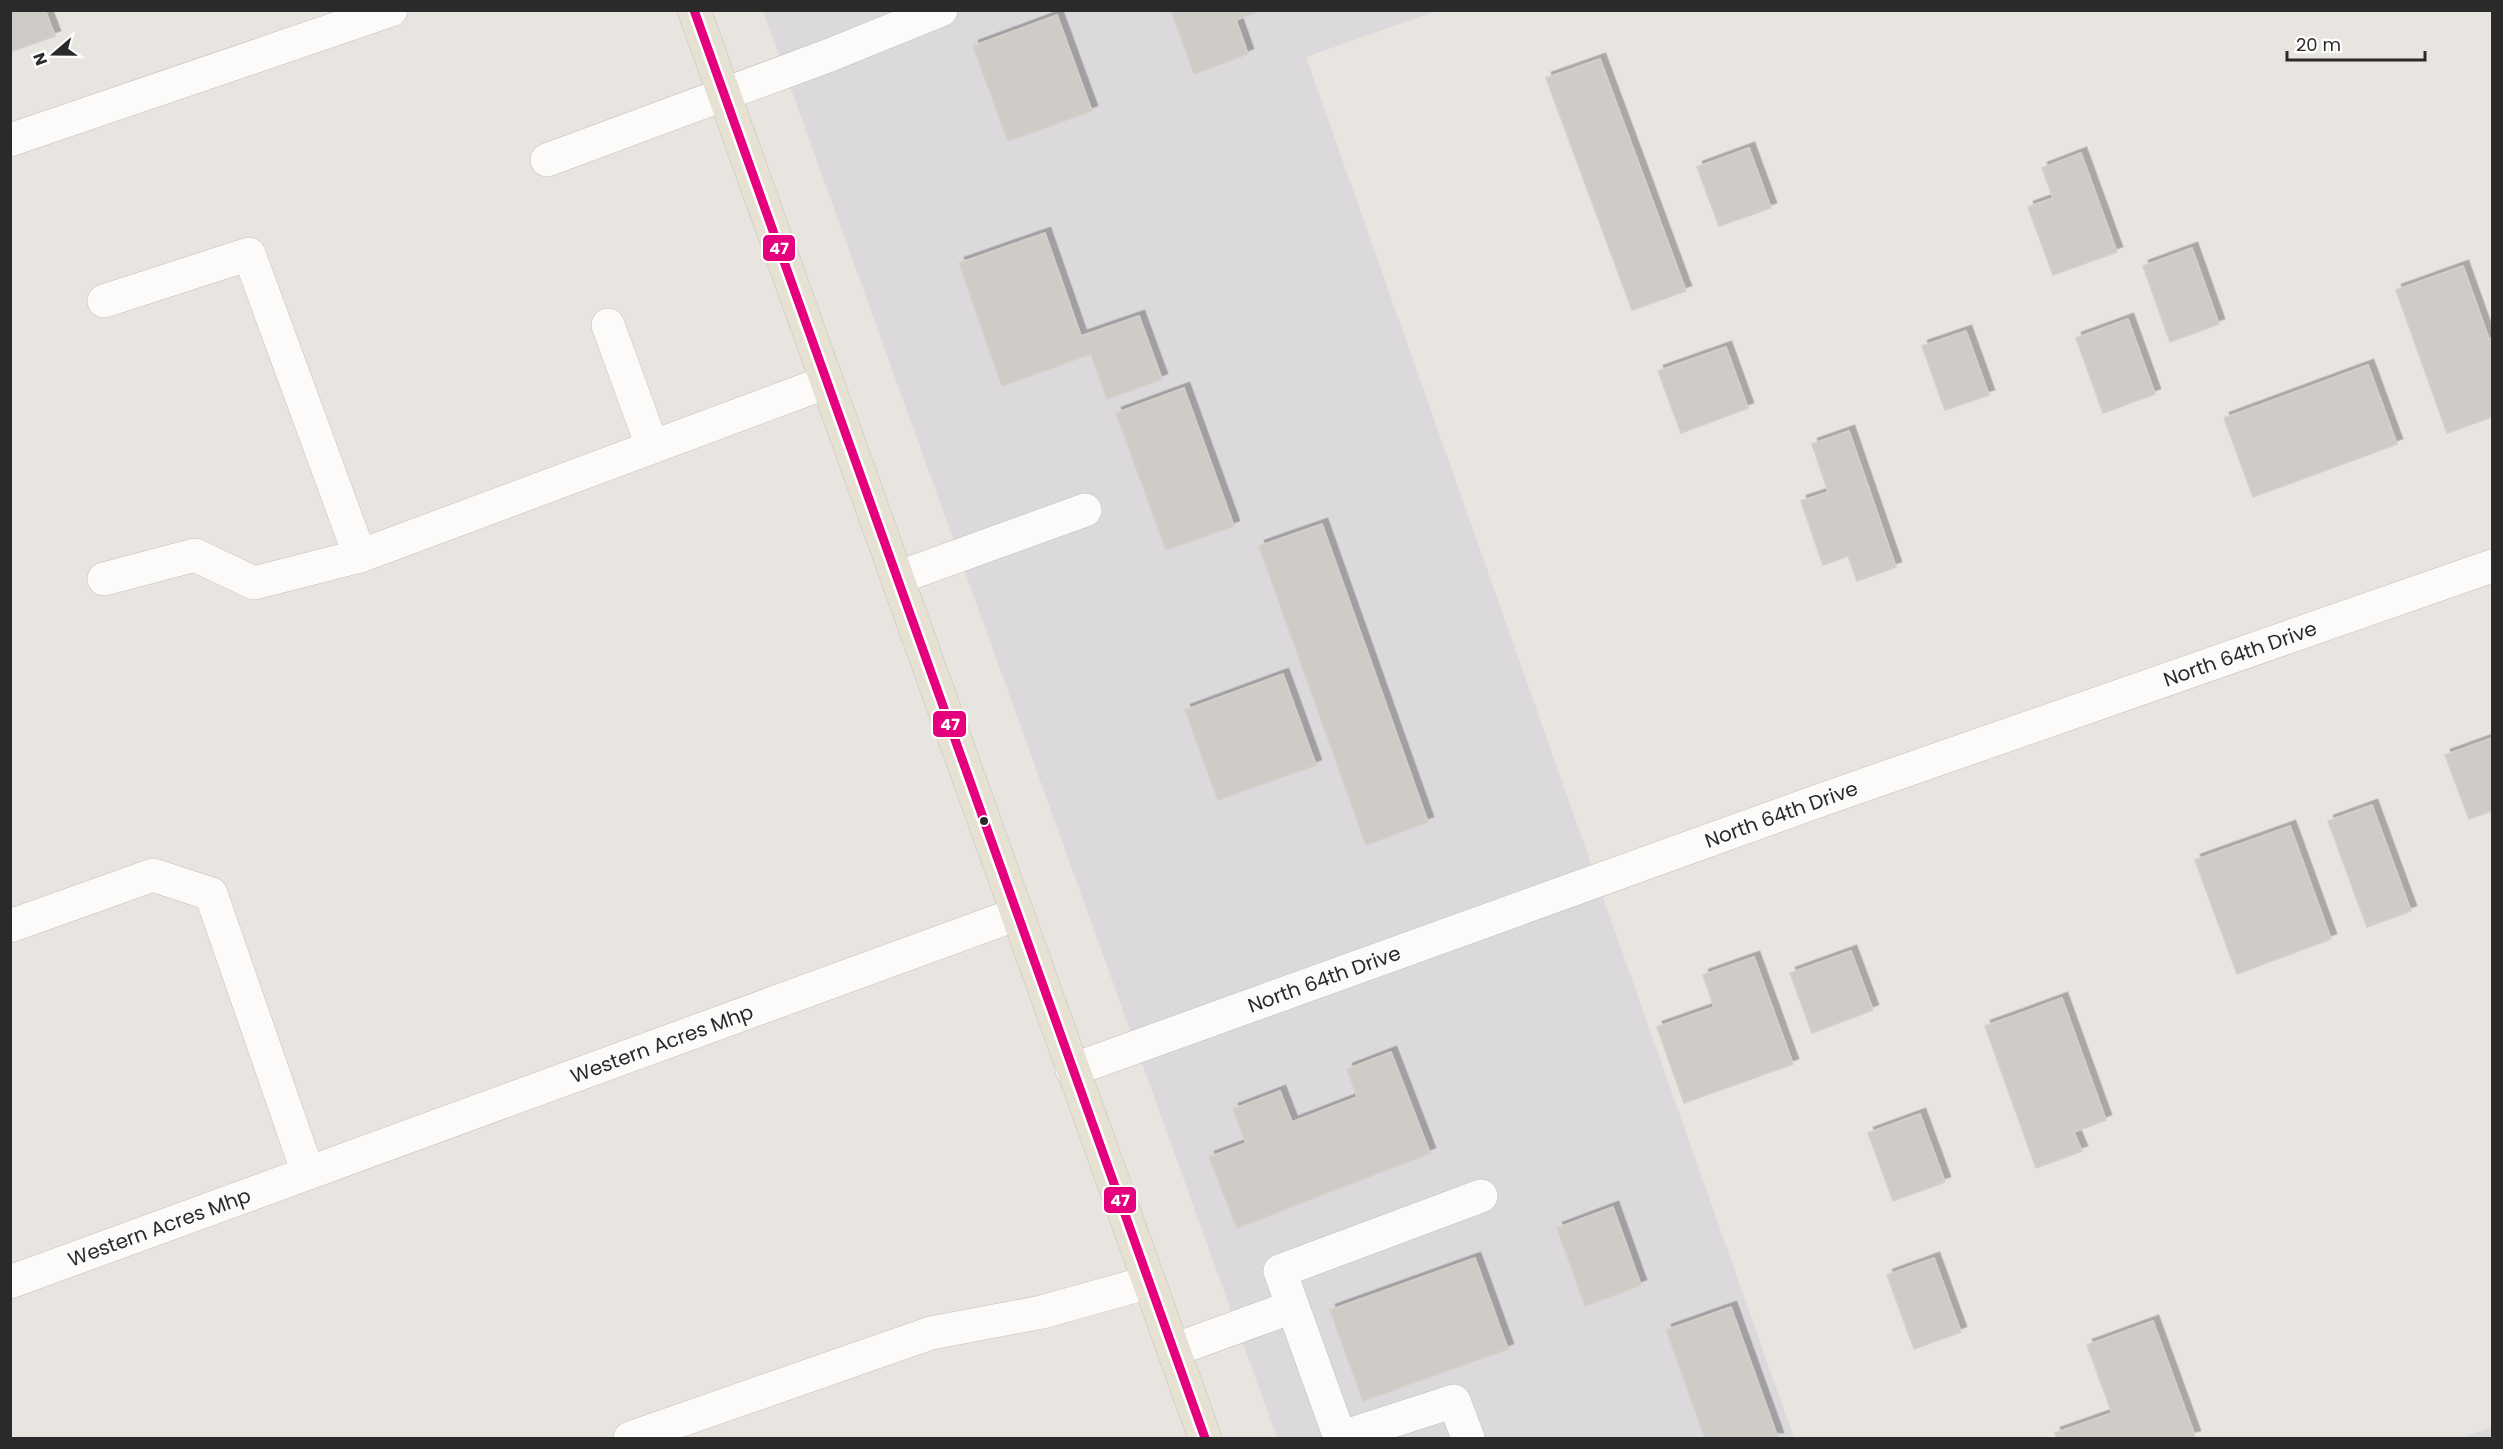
<svg xmlns="http://www.w3.org/2000/svg" width="2503" height="1449" font-family="Poppins,sans-serif">
<defs>
<filter id="shadow"><feDropShadow dx="5.5" dy="-5.5" stdDeviation="0" flood-color="#0004"/></filter>
</defs>
<rect width="100%" height="100%" fill="#e8e4df"/>
<g fill="#dbd9db">
<path d="M763,11H1436L1306,57L1794,1438H1277Z"/>
<path d="M2492,1427V1438H2460Z"/>
</g>
<g fill="#cfccc8" stroke="#d3d0cb" stroke-width="1.5" filter="url(#shadow)">
<path d="M10,10H45L55,36L10,52Z"/>
<path d="M1171,10H1262L1236,20L1248,54L1194,74Z"/>
<path d="M1057,15L1092,111L1008,141L973,46Z"/>
<path d="M1600,59L1686,291L1632,310L1546,78Z"/>
<path d="M1749,148L1771,208L1719,226L1697,167Z"/>
<path d="M2081,153L2117,252L2053,275L2028,207L2053,198L2042,168Z"/>
<path d="M1045,233L1081,336L1139,316L1162,379L1107,399L1091,354L1002,386L959,263Z"/>
<path d="M2192,248L2219,324L2170,342L2143,266Z"/>
<path d="M2463,266L2489,339L2492,338V417L2447,433L2396,290Z"/>
<path d="M2128,319L2155,394L2103,413L2076,338Z"/>
<path d="M1966,331L1989,395L1945,410L1922,346Z"/>
<path d="M1726,347L1748,408L1681,433L1658,371Z"/>
<path d="M2368,365L2397,444L2253,497L2224,418Z"/>
<path d="M1184,388L1234,526L1166,550L1116,413Z"/>
<path d="M1849,431L1896,567L1857,581L1848,556L1823,565L1801,501L1828,492L1812,444Z"/>
<path d="M1322,524L1428,822L1366,845L1259,546Z"/>
<path d="M1283,674L1316,765L1218,800L1185,710Z"/>
<path d="M2492,738V811L2469,819L2445,755Z"/>
<path d="M2372,805L2411,911L2367,927L2328,821Z"/>
<path d="M2290,826L2331,939L2237,974L2195,860Z"/>
<path d="M1851,951L1873,1010L1812,1033L1790,973Z"/>
<path d="M1754,957L1793,1064L1684,1103L1657,1027L1714,1007L1703,975Z"/>
<path d="M2062,998L2106,1120L2074,1132L2082,1151L2036,1168L1985,1026Z"/>
<path d="M1391,1052L1430,1153L1237,1228L1209,1157L1246,1143L1233,1109L1280,1091L1292,1122L1357,1097L1347,1069Z"/>
<path d="M1920,1114L1945,1182L1893,1201L1868,1133Z"/>
<path d="M1613,1207L1641,1285L1585,1306L1557,1228Z"/>
<path d="M1475,1258L1508,1349L1363,1401L1330,1310Z"/>
<path d="M1934,1258L1961,1332L1914,1349L1887,1275Z"/>
<path d="M1731,1307L1778,1438H1705L1666,1330Z"/>
<path d="M2153,1321L2195,1436L2187,1438H2057L2055,1433L2112,1413L2087,1345Z"/>
</g>
<g fill="none" stroke-linecap="round" stroke-linejoin="round">
<defs>
<g id="minor">
<path d="M10,140L391,10"/>
<path d="M547,160L830,55L941,10"/>
<path d="M104,301L249,254L360,556L827,382"/>
<path d="M608,325L652,446"/>
<path d="M897,578L1085,510"/>
<path d="M104,579L195,555L254,583L360,556"/>
<path d="M10,926L153,875L211,894L308,1173"/>
<path id="s1" d="M1072,1070L1821,800L2492,566"/>
<path id="s2" d="M10,1282L1017,914"/>
<path d="M1174,1350L1292,1307"/>
<path d="M630,1438L931,1333L1042,1312L1149,1282"/>
<path d="M1468,1438L1454,1401L1349,1435L1338,1432L1280,1271L1481,1196"/>
</g>
<path id="major" d="M694,10L1205,1438"/>
</defs>
<use href="#minor" stroke="#c2c0c1" stroke-width="34"/>
<use href="#major" stroke="#c4c3c1" stroke-width="34"/>
<use href="#minor" stroke="#fcfbfa" stroke-width="33"/>
<use href="#major" stroke="#e6e1d3" stroke-width="33"/>
<defs>
<path id="bus-1" d="M694,10L1205,1438"/>
</defs>
<use href="#bus-1" stroke="#fff" stroke-width="14"/>
<use href="#bus-1" stroke="#e5007d" stroke-width="9"/>
</g>
<circle fill="#2a2a2a" stroke="#fff" stroke-width="2" cx="984" cy="821" r="5"/>
<g text-anchor="middle" stroke-width="4.5" stroke-linejoin="round" paint-order="stroke">
<g font-size="20" fill="#2a2a2a" stroke="#fff">
<text dy="7" stroke="none"><textPath href="#s1" startOffset="1240">North 64th Drive</textPath></text>
<text dy="7" stroke="none"><textPath href="#s1" startOffset="754">North 64th Drive</textPath></text>
<text dy="7" stroke="none"><textPath href="#s1" startOffset="268">North 64th Drive</textPath></text>
<text dy="7" stroke="none"><textPath href="#s2" startOffset="694">Western Acres Mhp</textPath></text>
<text dy="7" stroke="none"><textPath href="#s2" startOffset="159">Western Acres Mhp</textPath></text>
</g>
</g>
<g stroke="#fff" stroke-width="2">
<rect x="762" y="234" width="34" height="28" rx="6" fill="#e5007d"/>
<rect x="932" y="710" width="35" height="28" rx="6" fill="#e5007d"/>
<rect x="1103" y="1186" width="34" height="28" rx="6" fill="#e5007d"/>
</g>
<g font-size="16" text-anchor="middle" font-weight="bold" fill="#fff">
<text x="779" y="254">47</text>
<text x="950" y="730">47</text>
<text x="1120" y="1206">47</text>
</g>
<rect width="2503" height="1449" fill="none" stroke="#2a2a2a" stroke-width="24"/>
<g transform="translate(54 54) rotate(250)" stroke="#ffffff" stroke-width="4.5" paint-order="stroke">
<path d="M0-4.5L10 22L0 15L-10 22Z" fill="#2a2a2a"/>
<text y="-9" font-size="16" font-weight="bold" text-anchor="middle" fill="#2a2a2a">N</text>
</g>
<path d="M2287 51v9h138v-9" fill="none" stroke="#2a2a2a" stroke-width="3"/>
<text x="2296" y="51" font-size="18" fill="#2a2a2a" stroke="#ffffff" stroke-width="4.5" paint-order="stroke">20 m</text>
</svg>
